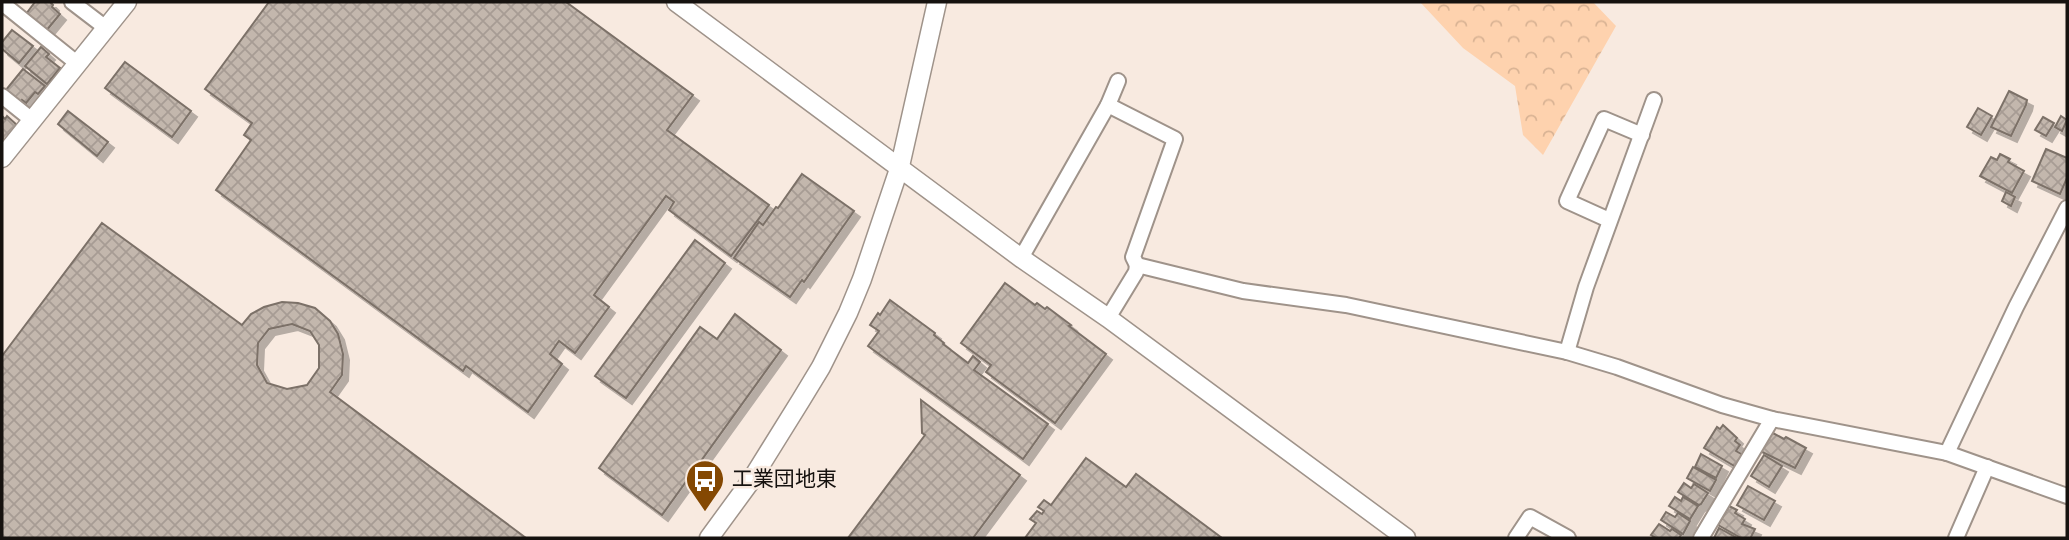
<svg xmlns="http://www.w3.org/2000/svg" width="2069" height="540" font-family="'Public Sans','Noto Sans JP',sans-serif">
<defs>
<pattern id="forest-crowns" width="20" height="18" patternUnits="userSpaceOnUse" patternTransform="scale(1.75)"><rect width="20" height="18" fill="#fed2ae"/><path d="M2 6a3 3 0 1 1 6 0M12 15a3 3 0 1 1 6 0" fill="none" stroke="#d9b394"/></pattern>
<pattern id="building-cross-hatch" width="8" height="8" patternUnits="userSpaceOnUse" patternTransform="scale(1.75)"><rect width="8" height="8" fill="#c3b7ad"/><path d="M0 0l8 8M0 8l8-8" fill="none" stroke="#a79c94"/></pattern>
<filter id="shadow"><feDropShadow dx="6" dy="6" stdDeviation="0" flood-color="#0004"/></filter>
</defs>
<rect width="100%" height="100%" fill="#f8eae0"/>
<path fill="url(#forest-crowns)" d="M1420,2H1593L1616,26L1543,155L1523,135L1515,86L1463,48Z"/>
<g fill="url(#building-cross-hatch)" stroke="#7c7168" stroke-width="2" fill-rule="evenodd" filter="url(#shadow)">
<path d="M35,2H50L53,5L52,7L60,14L46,31L26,14Z"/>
<path d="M269,2H566L693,95L667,130L769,205L731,256L669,210L674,202L666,196L594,295L609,307L575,353L559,341L550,354L562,364L528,412L466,366L463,371L216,190L251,140L244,135L252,123L205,89Z"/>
<path d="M12,30L33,46L19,63L2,49V42Z"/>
<path d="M41,47L49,54L46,57L60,68L47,84L25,66Z"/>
<path d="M125,62L191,111L172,137L105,88Z"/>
<path d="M23,69L45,86L38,94L35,92L26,103L22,100L20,103L5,91Z"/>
<path d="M2009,91L2027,100L2026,105L2011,136L1991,127Z"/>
<path d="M1978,108L1992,116L1981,135L1967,127Z"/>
<path d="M68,111L108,142L97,156L58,124Z"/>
<path d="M2,116L5,119L7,116L17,125L3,143Z"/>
<path d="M2061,116L2067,120L2062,131L2055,127Z"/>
<path d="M2043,117L2054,123L2046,136L2035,130Z"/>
<path d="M2046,149L2067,158V178L2060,194L2032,181Z"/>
<path d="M2000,154L2010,159L2008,162L2024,171L2012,193L1980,176L1991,157L1997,160Z"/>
<path d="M802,174L854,211L804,282L802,280L790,297L734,258L759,222L763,225L776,207L778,208Z"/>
<path d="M2006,192L2015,197L2011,206L2002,201Z"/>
<path d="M102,223L242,325L251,314L264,307L282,302L298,303L315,308L330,321L338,334L343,354L342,375L330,392L526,538H2V356ZM292,324L310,331L319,345V368L307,385L287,389L267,383L257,365L258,343L269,329Z"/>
<path d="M695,240L725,263L626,398L595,376Z"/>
<path d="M1005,283L1035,305L1037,303L1045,309L1047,307L1071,325L1069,326L1106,354L1055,423L986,372L991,365L961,343Z"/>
<path d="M890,300L935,333L934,335L944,343L943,344L968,363L973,356L980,362L974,370L1048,424L1023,459L868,346L879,331L870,325L878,313L880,315Z"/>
<path d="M735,314L781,350L662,515L599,468L700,327L717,339Z"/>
<path d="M921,400L1020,475L973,538H848L925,435L922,433Z"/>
<path d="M1723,425L1737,438L1735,441L1740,445L1736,451L1743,455L1736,467L1704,448L1717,427L1720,429Z"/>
<path d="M1771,432L1784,439L1786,437L1806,448L1795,468L1760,451Z"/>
<path d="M1701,454L1722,466L1716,478L1695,467Z"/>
<path d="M1764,455L1782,466L1769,487L1751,476Z"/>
<path d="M1086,458L1126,487L1136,474L1222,538H1025L1036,523L1030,519L1037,511L1042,514L1044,511L1038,507L1044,500L1051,505Z"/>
<path d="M1693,467L1716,480L1710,491L1687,478Z"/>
<path d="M1684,483L1691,488L1694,484L1708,493L1701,504L1699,505L1678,492Z"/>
<path d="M1748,486L1775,501L1764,520L1737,505Z"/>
<path d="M1675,497L1681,501L1683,497L1698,506L1690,519L1669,506Z"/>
<path d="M1729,506L1737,510L1735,513L1745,519L1742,524L1755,529L1751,537L1752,538H1741L1718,525Z"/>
<path d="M1666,512L1675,517L1678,513L1690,521L1683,534L1661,520Z"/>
<path d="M1659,524L1670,531L1672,529L1681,535L1679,538H1656L1651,535Z"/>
<path d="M1719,528L1737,538H1714Z"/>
</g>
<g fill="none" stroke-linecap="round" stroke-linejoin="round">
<defs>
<g id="minor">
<path d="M72,2L106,28"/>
<path d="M2,3L78,64"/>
<path d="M2,96L32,120"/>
<path d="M1108,105L1175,139L1133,257L1137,265"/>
<path d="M1609,220L1567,201L1604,119L1642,135"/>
<path d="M1021,258L1108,105L1118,81"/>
<path d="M1108,318L1136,272L1137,265L1243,291L1346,305L1567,352L1617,367L1722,405L1772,419L1947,453L2067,496"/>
<path d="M1567,352L1586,287L1654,100"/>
<path d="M1947,453L2016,307L2067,208"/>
<path d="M1516,538L1530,517L1568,538"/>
<path d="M1701,538L1772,419"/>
<path d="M1956,538L1987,467"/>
</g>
<g id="tertiary">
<path d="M676,2L1021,258L1108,318L1406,538"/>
<path d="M2,158L127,2"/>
<path d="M709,538L750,482L801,400L821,367L848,313L862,279L900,166L937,2"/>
</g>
</defs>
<use href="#minor" stroke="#9f938a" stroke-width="18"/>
<use href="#tertiary" stroke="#9f938a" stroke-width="21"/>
<use href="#minor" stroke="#fff" stroke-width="14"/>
<use href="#tertiary" stroke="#fff" stroke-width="18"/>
</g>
<defs>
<symbol id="bus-pin" viewBox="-11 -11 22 30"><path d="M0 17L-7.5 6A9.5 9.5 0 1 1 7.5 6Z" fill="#844802" stroke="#f8eae0"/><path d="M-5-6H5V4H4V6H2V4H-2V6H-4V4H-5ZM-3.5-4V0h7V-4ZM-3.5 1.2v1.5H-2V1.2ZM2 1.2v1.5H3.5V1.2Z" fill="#fff"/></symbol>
</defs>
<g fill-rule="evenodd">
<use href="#bus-pin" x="683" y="457" width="44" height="60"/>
</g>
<g text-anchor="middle" stroke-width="5" stroke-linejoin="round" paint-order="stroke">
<g font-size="21" fill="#16120f" stroke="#f8eae0" text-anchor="start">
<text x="732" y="486">工業団地東</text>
</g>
</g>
<rect width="2069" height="540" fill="none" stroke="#16120f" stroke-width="7"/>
</svg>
